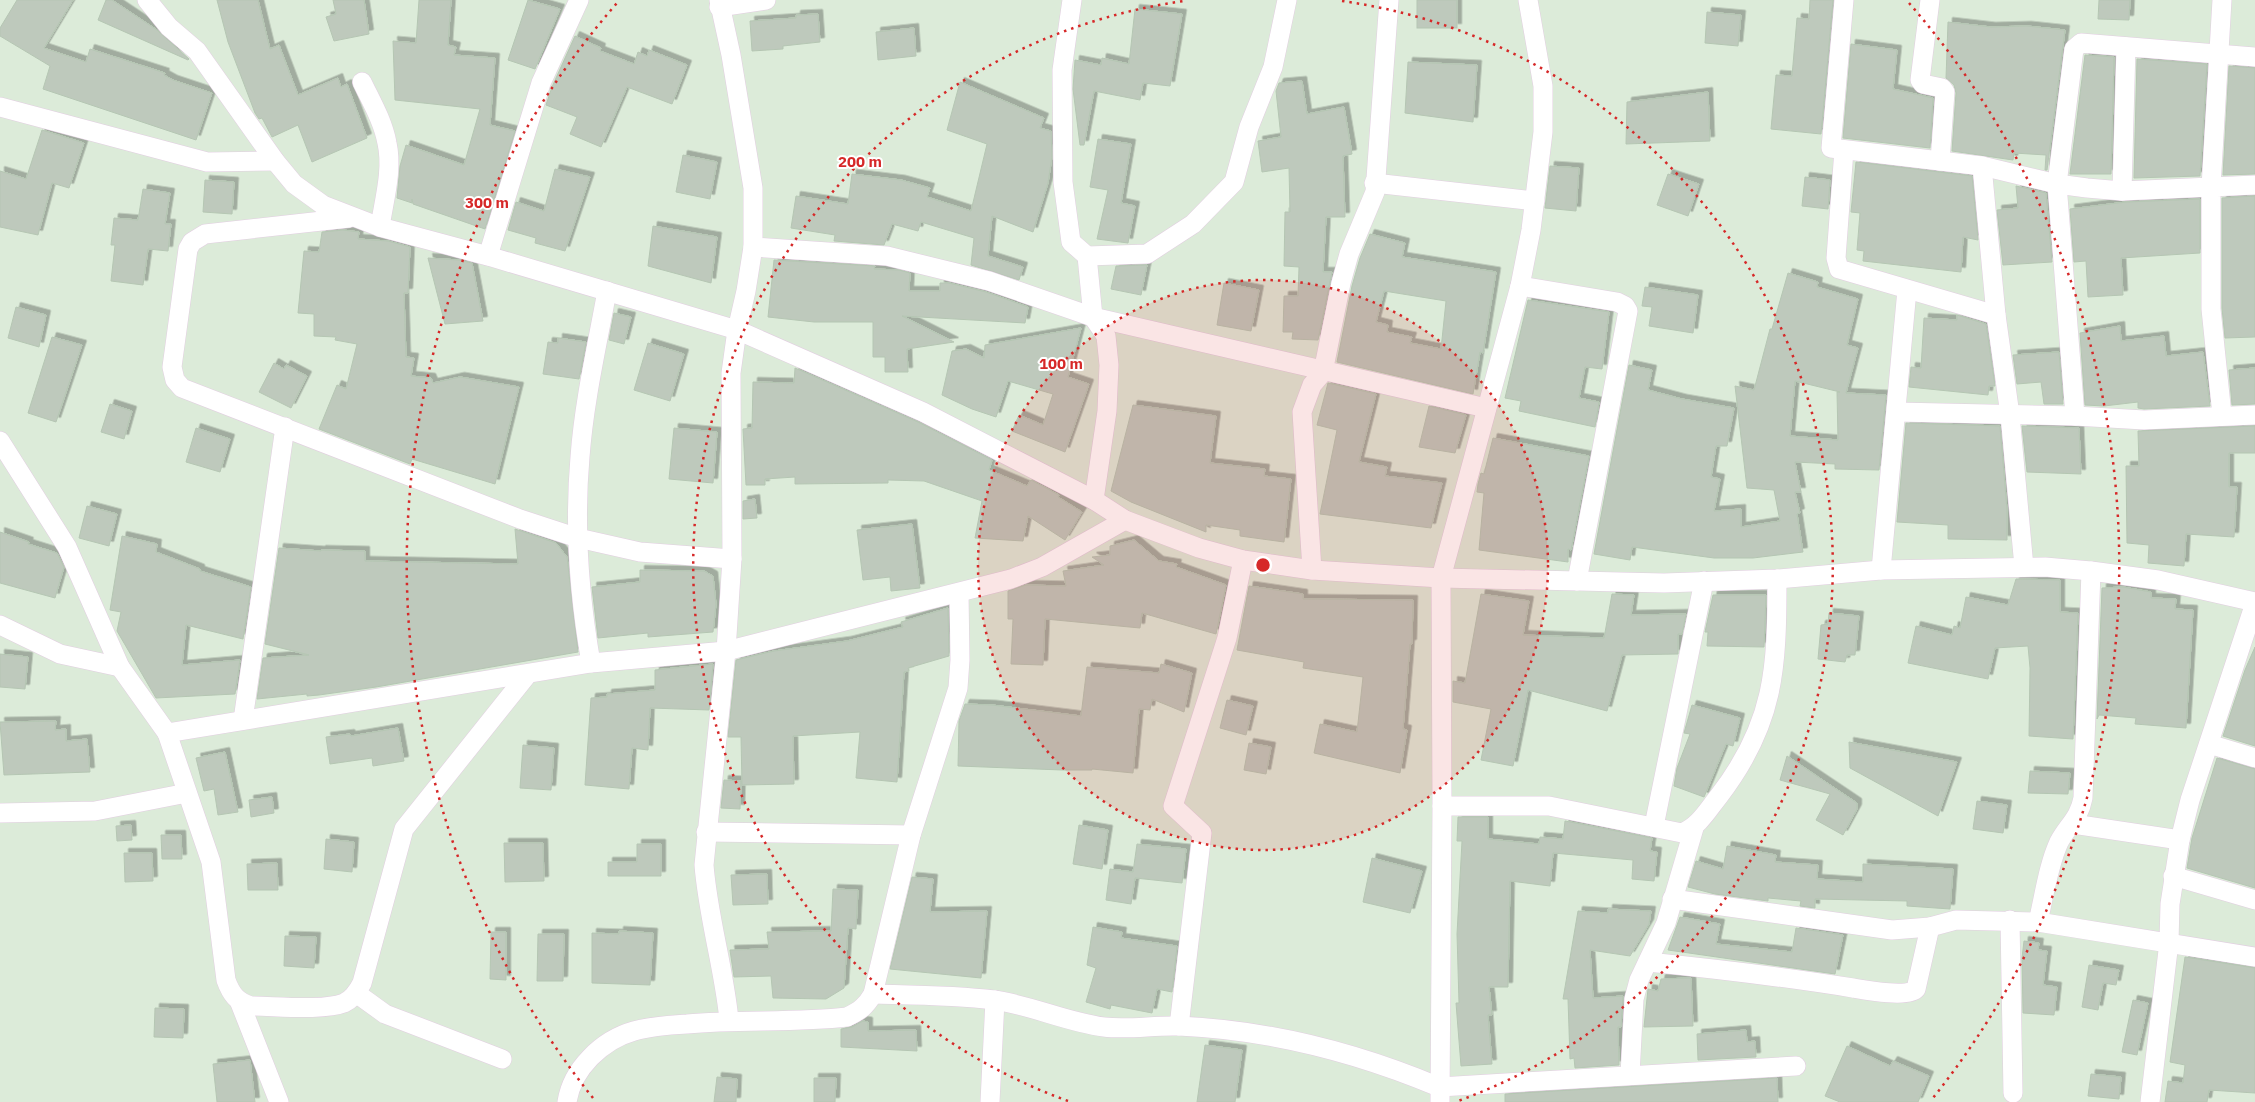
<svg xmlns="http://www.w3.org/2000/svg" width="2255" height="1102" font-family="'IBM Plex Sans',sans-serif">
<defs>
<filter id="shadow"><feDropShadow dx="4.5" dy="-4.5" stdDeviation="0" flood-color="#0004"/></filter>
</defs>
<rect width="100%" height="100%" fill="#dcebd9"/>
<g fill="#bec9bc" stroke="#b5c6b3" fill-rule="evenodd" filter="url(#shadow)">
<path d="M17,0H73L44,48L86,62L90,49L165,73L164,75L173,80L212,93L196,140L43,89L50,66L0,36V28Z"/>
<path d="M106,0H112L157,30L189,59L188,60L98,20Z"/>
<path d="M217,0H258L270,49L279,45L298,95L338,78L341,87L347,84L367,138L312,162L298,125L272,137L262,118L259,119L255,113L228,42Z"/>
<path d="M333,0H364L369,34L334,41L326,17L336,14Z"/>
<path d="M419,0H451L448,45L456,47L454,55L495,58L490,125L515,131L485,229L413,204L412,199V203L397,198L400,166L406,145L464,165L480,109L395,100L393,41L416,43Z"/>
<path d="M528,0L560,9L535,69L508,60Z"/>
<rect x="1417" y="0" width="40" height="28"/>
<path d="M1810,0H1833L1821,134L1771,129L1776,75L1792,76L1797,18L1809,19Z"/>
<path d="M2099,0H2130L2129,20L2098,19Z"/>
<path d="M1135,9L1182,14L1170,86L1143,83L1140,100L1094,91L1084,145H1080L1073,89L1075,60L1101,65L1102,58L1129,64Z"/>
<path d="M1707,12L1741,15L1738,46L1705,43Z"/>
<path d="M818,14L820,42L783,46V49L752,51L750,21L796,18V15Z"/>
<path d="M1948,22L1991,27L2027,26L2065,30L2047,170H2045L2046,155L2014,153L2013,160L1952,151L1956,93L1954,85L1946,78Z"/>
<path d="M914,28L916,56L878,60L876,32Z"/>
<path d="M575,36L601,48L600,51L634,64L638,52L647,56L649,50L687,65L672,104L627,87L601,147L570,134L577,117L546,105L552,87Z"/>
<path d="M1851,44L1897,50L1893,89L1933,98L1930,148L1843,138Z"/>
<path d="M2085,55L2114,57L2111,174H2070Z"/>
<path d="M2137,59L2207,64L2200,176L2134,178Z"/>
<path d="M1408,62L1477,65L1473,122L1405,113Z"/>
<path d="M2229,66L2255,68V174L2223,175Z"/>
<path d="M1302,81L1307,114L1344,107L1352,154L1343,156L1345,217H1326L1323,272H1332L1318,340L1292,339L1293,332H1283L1284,296H1298L1299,267L1284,266L1285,212H1290L1289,168L1262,172L1258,141L1281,137L1276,91L1279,83Z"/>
<path d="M960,82L1044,118L1040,128L1051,131L1052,157L1048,183L1033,232L992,216L988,256L1023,267L1019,280L971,265L974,238L921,222L918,231L892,224L884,245L834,241L835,235L791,228L796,196L848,204L852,174L901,180L930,188L927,197L971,211L987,144L947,130Z"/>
<path d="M1708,92L1710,141L1626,144L1627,102Z"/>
<path d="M42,130L84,143L69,188L52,183L38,235L0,227V171L26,179Z"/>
<path d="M1098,139L1131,144L1121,203L1135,206L1128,243L1097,239L1108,190L1090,187Z"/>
<path d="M683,155L717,162L710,199L676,192Z"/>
<path d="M1856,162L1972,176L1978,240L1963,237L1961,272L1863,261L1864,251L1857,250L1860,213L1851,212Z"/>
<path d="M1550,166L1579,168L1576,211L1545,208Z"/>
<path d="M555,169L590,177L565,251L535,243L536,238L508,230L516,202L544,211Z"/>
<path d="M1668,174L1699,184L1688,216L1657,205Z"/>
<path d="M1805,177L1830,180L1828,209L1802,206Z"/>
<path d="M205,180L234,182L232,214L203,212Z"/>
<path d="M2016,186L2046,193L2052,262L2003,265L1997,210L2018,208Z"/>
<path d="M143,189L170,193L165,224H171L168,251L148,249L143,285L111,281L115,245H111L114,218L138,220Z"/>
<path d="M2255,196V337L2225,338L2222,308V198Z"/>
<path d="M2200,199V253L2121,258L2123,295L2088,297L2086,261L2074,262L2070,209L2126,202Z"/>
<path d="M653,226L717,237L711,283L648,266Z"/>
<path d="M343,230L359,232L358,239L388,241L410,247L408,293H404L406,357L414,358L411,376L431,378L433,383L460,377L519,387L495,484L412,459L410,464L319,429L337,385L346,389L357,344L335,340L336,337L314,336V314L298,313L304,251L319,252L322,232Z"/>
<path d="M1370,234L1405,243L1402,257L1496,272L1483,353L1480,352L1473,394L1337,362L1352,286L1360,258ZM1384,291L1446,301L1441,349L1410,343L1412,337L1387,332L1388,325L1376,322Z"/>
<path d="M428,258L459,260L472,263L483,321L445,324Z"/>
<path d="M774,260L875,266L874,269L899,270L910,273L909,291H940V283H949L986,292L1028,307L1025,323L902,316L954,342L907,349L908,372H885V357H873V322H814L768,317Z"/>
<path d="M1147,265L1141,295L1111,289L1116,266Z"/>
<path d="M1788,273L1818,282L1817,287L1858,299L1847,345L1858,348L1846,393L1886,395L1879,470L1835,469V464L1795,462L1801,492H1795L1800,513L1797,514L1803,552L1753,558H1714L1632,547L1630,560L1594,554L1629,365L1652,370L1648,390L1682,399L1734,408L1727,446H1716L1711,477L1720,479L1714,511L1741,509V527L1780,521L1774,490L1747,488L1735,386L1754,390L1770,329H1772ZM1795,381L1840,392H1837L1838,440L1790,436Z"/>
<path d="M1224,283L1259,290L1251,331L1217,325Z"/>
<path d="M1645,287L1698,295L1693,333L1649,326L1652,307L1642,306Z"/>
<path d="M1528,300L1609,312L1602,369L1585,367L1579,398L1599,402L1595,427L1519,411L1521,401L1505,398Z"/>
<path d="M16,307L46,315L39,347L8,338Z"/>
<path d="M614,313L631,317L624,344L609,340Z"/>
<path d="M1957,315L1986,324L1995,386H1989L1988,395L1909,387L1911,367L1921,368L1924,318L1957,320Z"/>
<path d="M2120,326L2121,341L2164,336L2166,356L2203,352L2210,406L2144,409L2138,408V402L2104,406L2085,405L2080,333Z"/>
<path d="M1081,328L1068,377L1089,384L1065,452L1012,431L1019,415L1043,425L1053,394L1008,381L996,417L972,409L942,395L952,351L966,349L984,358L985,345Z"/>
<path d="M52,337L82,345L56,422L28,413Z"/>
<path d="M558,338L586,342L579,379L543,374L548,342L558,343Z"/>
<path d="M648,343L684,354L670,401L634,390Z"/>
<path d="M2059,352L2063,404H2044L2041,382L2017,384L2013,355Z"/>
<path d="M274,363L284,369L286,365L307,376L291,408L259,392Z"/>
<path d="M795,368L918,422L992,460L989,470L1027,486L1031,480L1059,495L1058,497L1082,512L1065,540L1028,516L1023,541L975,538L982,501L924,481L888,480V483L795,484V477L765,479V485H746L743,429L752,428L753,382L794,383Z"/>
<path d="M2255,368V404L2232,405L2229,370Z"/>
<path d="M1328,383L1376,394L1359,462L1387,467L1385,476L1442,483L1431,528L1320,514L1337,430L1317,425Z"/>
<path d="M110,404L132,411L124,439L101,432Z"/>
<path d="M1133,405L1216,416L1210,463L1265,469L1264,476L1291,479L1284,542L1240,536V530L1206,525V532L1131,502L1111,491Z"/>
<path d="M1429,406L1466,415L1455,453L1419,447Z"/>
<path d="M1906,423L2000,426L2007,510V540L1948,539V525L1897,522Z"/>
<path d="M2022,426L2079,428L2081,474L2027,472Z"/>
<path d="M2255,426V453H2229V487H2237L2234,537L2186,534L2184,566L2148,563L2149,545L2127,543L2126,466H2139L2138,431Z"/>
<path d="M196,428L230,439L220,472L186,462Z"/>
<path d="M674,428L717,432L713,483L669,479Z"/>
<path d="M1493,438L1589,456L1571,550L1568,549V562L1479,550L1484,493L1477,492L1478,484L1481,473L1484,474Z"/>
<path d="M755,499L757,518L743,519V501Z"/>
<path d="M87,506L117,514L109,546L79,538Z"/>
<path d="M912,524L920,588L891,591L890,577L863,580L857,530Z"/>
<path d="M515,529L556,543L567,557L578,652L376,687L319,695L307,696V694L257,699L263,658L309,655L265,644L279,548L321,551V550L365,551V561L518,564Z"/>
<path d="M0,532L29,542L28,544L57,553L64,567L55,598L0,583Z"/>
<path d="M122,536L157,544L156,552L200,569V571L251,587L243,639L186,625L182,665L240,660L235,694L156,698L117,631L121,612L110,610Z"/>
<path d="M1134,540L1159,561L1177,564L1176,567L1226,585L1216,634L1142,613L1140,628L1045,619L1043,665L1011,664L1013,619H1008V591L1026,585L1066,586L1063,571L1104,565L1092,557L1110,555V546Z"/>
<path d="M640,570L704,571L713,576L716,604L713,632L648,637V633L598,638L592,587L640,582Z"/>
<path d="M2016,579L2060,580V612L2078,613L2073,739L2029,736L2030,668L2028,646L1995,648L1988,679L1908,663L1916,626L1952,635L1954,626L1960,628L1966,597L2008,605Z"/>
<path d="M1249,586L1303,594V599L1413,600L1412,644H1410L1403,729L1407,730L1400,773L1314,753L1320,724L1357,732L1363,677L1303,668L1304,662L1237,650Z"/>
<path d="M2123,587L2151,592V598L2176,599L2175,609L2193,610L2186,728L2135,724L2136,718L2099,715L2097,719L2102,588Z"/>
<path d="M1481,594L1529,601L1523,635L1604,638L1612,594L1634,595L1631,615L1686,614L1682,634H1678V654L1622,655L1607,711L1528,690L1513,766L1481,760L1491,709L1453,702V681L1465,683Z"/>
<path d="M1713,595H1766L1764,647L1707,646L1708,632H1705Z"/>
<path d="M948,608L949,656L908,668L909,671L904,672L897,782L856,778L860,732L793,736L794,784L742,785L741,737H728L736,660L774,651L847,641L903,627L901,622Z"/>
<path d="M1829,613L1859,616L1855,655H1847L1845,662L1818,659L1821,625L1828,624Z"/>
<path d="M2255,647V746L2223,736L2245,670Z"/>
<path d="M0,654L28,657L25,689L0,687Z"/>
<path d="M713,664L709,710L650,708L648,750L632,748L629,789L585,785L591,698L607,697V694L655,690V670Z"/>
<path d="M1161,664L1192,673L1184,712L1152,699L1150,710L1139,709L1133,773L1092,769V770H1062L958,766L959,721L965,704L992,705L1081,716L1087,667L1159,673Z"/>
<path d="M1227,700L1253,706L1246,735L1220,728Z"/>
<path d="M1692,705L1740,718L1733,746L1726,744L1704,797L1674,786L1677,768L1690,734L1684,733Z"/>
<path d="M56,721L55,730L66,729V741L87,739L90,772L4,775L0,722Z"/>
<path d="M398,728L404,761L373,766L372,758L330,764L326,737L350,734L351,736Z"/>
<path d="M1849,742L1957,762L1938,816L1850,768Z"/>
<path d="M1249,743L1271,747L1266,774L1244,770Z"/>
<path d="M523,745L554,748L551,790L520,788Z"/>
<path d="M225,752L238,812L218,815L214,789L204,791L196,758Z"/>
<path d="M1787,756L1857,803V809L1843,835L1816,820L1830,794L1780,780Z"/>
<path d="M2217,758L2255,769V888L2187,868L2192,838Z"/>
<path d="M2030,771L2070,773L2068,794L2028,793Z"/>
<path d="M724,780L741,781L740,809L721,808Z"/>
<path d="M272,797L274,813L251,817L249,800Z"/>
<path d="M1977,801L2007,805L2003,833L1973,829Z"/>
<path d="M1458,817H1488V839L1539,844L1540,837L1563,839L1565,821L1652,838L1650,851L1657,852L1654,881L1632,879L1633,860L1553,853L1550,886L1510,881L1508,987H1489L1492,1015H1488L1492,1064L1461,1066L1456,1003H1459L1457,934L1462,841H1457Z"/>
<path d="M131,825L132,840L117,841L116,826Z"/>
<path d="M1079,825L1108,830L1102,869L1073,864Z"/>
<path d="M161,835H181L182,859H162Z"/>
<path d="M326,839L354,842L352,872L324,869Z"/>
<path d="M504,843H543L544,881L505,882Z"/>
<path d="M637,844H661V876H608V862H637Z"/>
<path d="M1137,844L1186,849L1182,883L1135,878L1131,904L1106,900L1110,869L1133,872Z"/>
<path d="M1727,846L1776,855L1775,862L1818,865L1817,879L1863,882V864L1953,869L1950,909L1907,906V901L1815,899V908L1800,906L1801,901L1768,898V901L1715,894L1688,887L1696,861L1723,869Z"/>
<path d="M124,853H152L153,881L125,882Z"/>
<path d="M1372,858L1422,871L1410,913L1363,902Z"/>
<path d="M277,863L278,890H248L247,864Z"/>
<path d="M767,874L768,904L733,905L731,875Z"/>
<path d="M912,877L933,879L930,912L987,911L981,978L890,969Z"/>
<path d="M833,889L858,890L856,929L848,928L844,988L826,999L773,998L771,976L734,977L730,950L769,949L767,932L831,931Z"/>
<path d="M1608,909L1651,911L1649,924L1630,956L1590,950L1593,998L1623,996L1621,1027H1618L1619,1065L1575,1068L1574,1058L1570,1059L1568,999H1563L1578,911L1608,913Z"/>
<path d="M1680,917L1720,924L1716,944L1792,952L1796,928L1843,935L1835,974L1668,950Z"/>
<path d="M1093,927L1122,932L1121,938L1177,946L1172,992L1157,989L1152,1013L1111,1005L1110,1009L1086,1002L1096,968L1087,965Z"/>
<path d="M619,931L653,933L650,985L592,983V933L619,934Z"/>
<path d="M491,932H506V980L490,979Z"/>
<path d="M538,934H564L563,981H537Z"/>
<path d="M285,936L316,937L314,968L284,966Z"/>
<path d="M2024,941L2039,943L2038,950L2047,951L2043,985L2057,987L2054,1015L2023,1013L2022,958Z"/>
<path d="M2185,957L2255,968V1093L2209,1090L2207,1102H2165L2168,1081L2183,1083L2185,1065L2170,1062Z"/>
<path d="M2089,965L2119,970L2116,985L2103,983L2098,1010L2082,1007Z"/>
<path d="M1691,978L1693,1026L1644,1027L1648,989L1658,991L1661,979Z"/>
<path d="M2133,1000L2148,1003L2137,1055L2122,1052Z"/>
<path d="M155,1008L184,1009L183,1038L154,1037Z"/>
<path d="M863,1021L868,1022V1031L916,1030L917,1051L841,1047V1029L852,1027Z"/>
<path d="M1746,1030L1747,1042L1755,1041L1756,1057L1698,1060L1697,1034Z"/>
<path d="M1205,1045L1242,1050L1235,1102H1197Z"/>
<path d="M1847,1046L1890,1066L1893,1061L1929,1076L1918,1102H1840L1825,1096Z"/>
<path d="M250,1060L255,1102H217L213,1064Z"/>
<path d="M2091,1074L2121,1077L2119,1099L2088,1096Z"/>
<path d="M717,1077L737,1079L736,1102H714Z"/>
<path d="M814,1078H836L835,1102H814Z"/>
<path d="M1777,1078L1778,1102H1505V1094Z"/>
</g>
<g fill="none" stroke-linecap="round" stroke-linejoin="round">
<defs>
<g id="minor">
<path d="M147,0L169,27L197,51L275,161L294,184L323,205L380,227L488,256L737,330L923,412L1094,500L1125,520L1199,548L1243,560L1312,570L1441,578L1664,583L1777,579L1881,570L2045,567L2091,571L2158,580L2255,602"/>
<path d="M719,0L731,55L753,188V247L746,291L737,330L731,373L732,559L726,651L704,865C708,917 724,968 729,1020"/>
<path d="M1072,0L1062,70L1063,182L1071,242L1087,256L1147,254L1193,224L1234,182L1249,127L1273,67L1287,0"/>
<path d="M1844,0L1831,148L1982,166L2057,184L2087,188L2122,191L2211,187L2222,0"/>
<path d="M1930,0L1920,80L1923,84L1942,88L1945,92L1940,161"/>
<path d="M719,7L766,0"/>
<path d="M362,82C371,101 383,121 387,143C393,170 384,200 380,227"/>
<path d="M0,107L207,162L275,161"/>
<path d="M1844,150L1836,258L1839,269L1996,315"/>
<path d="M1982,166L1996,315L2010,415L2024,567"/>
<path d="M1374,183L1535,201"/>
<path d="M2122,191L2126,47"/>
<path d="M349,218L205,234L192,242L188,249L172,367L175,380L182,388L520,519L578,538L640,552L732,559"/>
<path d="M753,247L887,256L989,281L1093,317L1486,408"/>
<path d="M488,256L541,83L579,0"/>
<path d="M1087,256L1093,317L1106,336L1109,365L1107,411L1094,500"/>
<path d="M1520,286L1617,302L1625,306L1628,311L1577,581"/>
<path d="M1897,412L2075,416L2144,420L2255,415"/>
<path d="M2222,415L2211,309V187L2255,185"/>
<path d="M2075,416L2057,184L2074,49L2081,43L2255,57"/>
<path d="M0,441L67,547L120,667L167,733L591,663L726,651L1011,579L1042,567L1125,520"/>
<path d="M1312,570L1302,412L1312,385L1323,372L1341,283L1349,254L1375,192L1389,0"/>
<path d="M1881,570L1907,290"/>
<path d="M0,625L60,654L120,667"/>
<path d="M591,663C579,595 574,526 580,457C584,402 597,346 607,291"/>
<path d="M243,720L285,427"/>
<path d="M167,733L211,862L226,980C231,994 237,1002 251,1006C275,1006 324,1011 344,1003C353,999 358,991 362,983L404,829L527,675"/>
<path d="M2209,744L2255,758"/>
<path d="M1442,806H1549L1682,833C1699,826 1707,811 1719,796C1775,723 1777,668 1777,579"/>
<path d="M0,813L95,811L187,793"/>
<path d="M2073,824L2180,840"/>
<path d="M1654,826L1704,581"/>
<path d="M706,832L911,835"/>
<path d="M2173,876L2255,900"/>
<path d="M1672,899L1892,930L1930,927L1956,920L2038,922L2255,957"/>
<path d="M2010,920L2013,1093"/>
<path d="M2038,922C2044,897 2048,866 2059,842C2068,825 2079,819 2083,798L2091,571"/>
<path d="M1648,962C1717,969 1785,977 1853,988C1865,990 1909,998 1916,989L1930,927"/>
<path d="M356,993L385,1014L502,1059"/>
<path d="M873,994C913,995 954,995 994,1000C1031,1005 1066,1022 1104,1027C1129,1030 1154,1025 1179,1026C1268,1030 1358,1053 1439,1087L1796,1066"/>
<path d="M240,1003L279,1102"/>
<path d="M1179,1026L1202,833L1173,806L1227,638L1243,560"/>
<path d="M1630,1075L1634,999L1639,980L1666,923L1694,828"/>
<path d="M567,1102C572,1069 602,1040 634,1031C652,1026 669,1025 687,1024C740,1019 795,1023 847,1017C860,1011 866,1006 873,994L911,835L958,688L960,660L959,593"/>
<path d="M990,1102L995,1000"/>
<path d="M1440,1102L1442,806L1441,578L1520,286L1531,230L1543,132V86L1528,0"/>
<path d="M2150,1102L2169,942L2170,904L2180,840L2190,800L2255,603"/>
</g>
</defs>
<use href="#minor" stroke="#e2cee1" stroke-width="20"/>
<use href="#minor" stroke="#fff" stroke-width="19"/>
</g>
<circle cx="1263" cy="565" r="285" fill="#d62828" fill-opacity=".12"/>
<g fill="none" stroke="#d62828" stroke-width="2.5" stroke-dasharray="2.5 5">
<circle cx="1263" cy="565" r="285"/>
<path d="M1068 1101A570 570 0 0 1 1184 1M1342 1A570 570 0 0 1 1458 1101"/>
<path d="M593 1098A856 856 0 0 1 617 3M1909 3A856 856 0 0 1 1933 1098"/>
</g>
<circle cx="1263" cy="565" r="8" fill="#d62828" stroke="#fff" stroke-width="2.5"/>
<g font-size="15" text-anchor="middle" font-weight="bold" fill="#d62828" stroke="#fff" stroke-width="4" stroke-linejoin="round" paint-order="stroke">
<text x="860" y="167">200 m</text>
<text x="487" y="208">300 m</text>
<text x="1061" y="369">100 m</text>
</g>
</svg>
